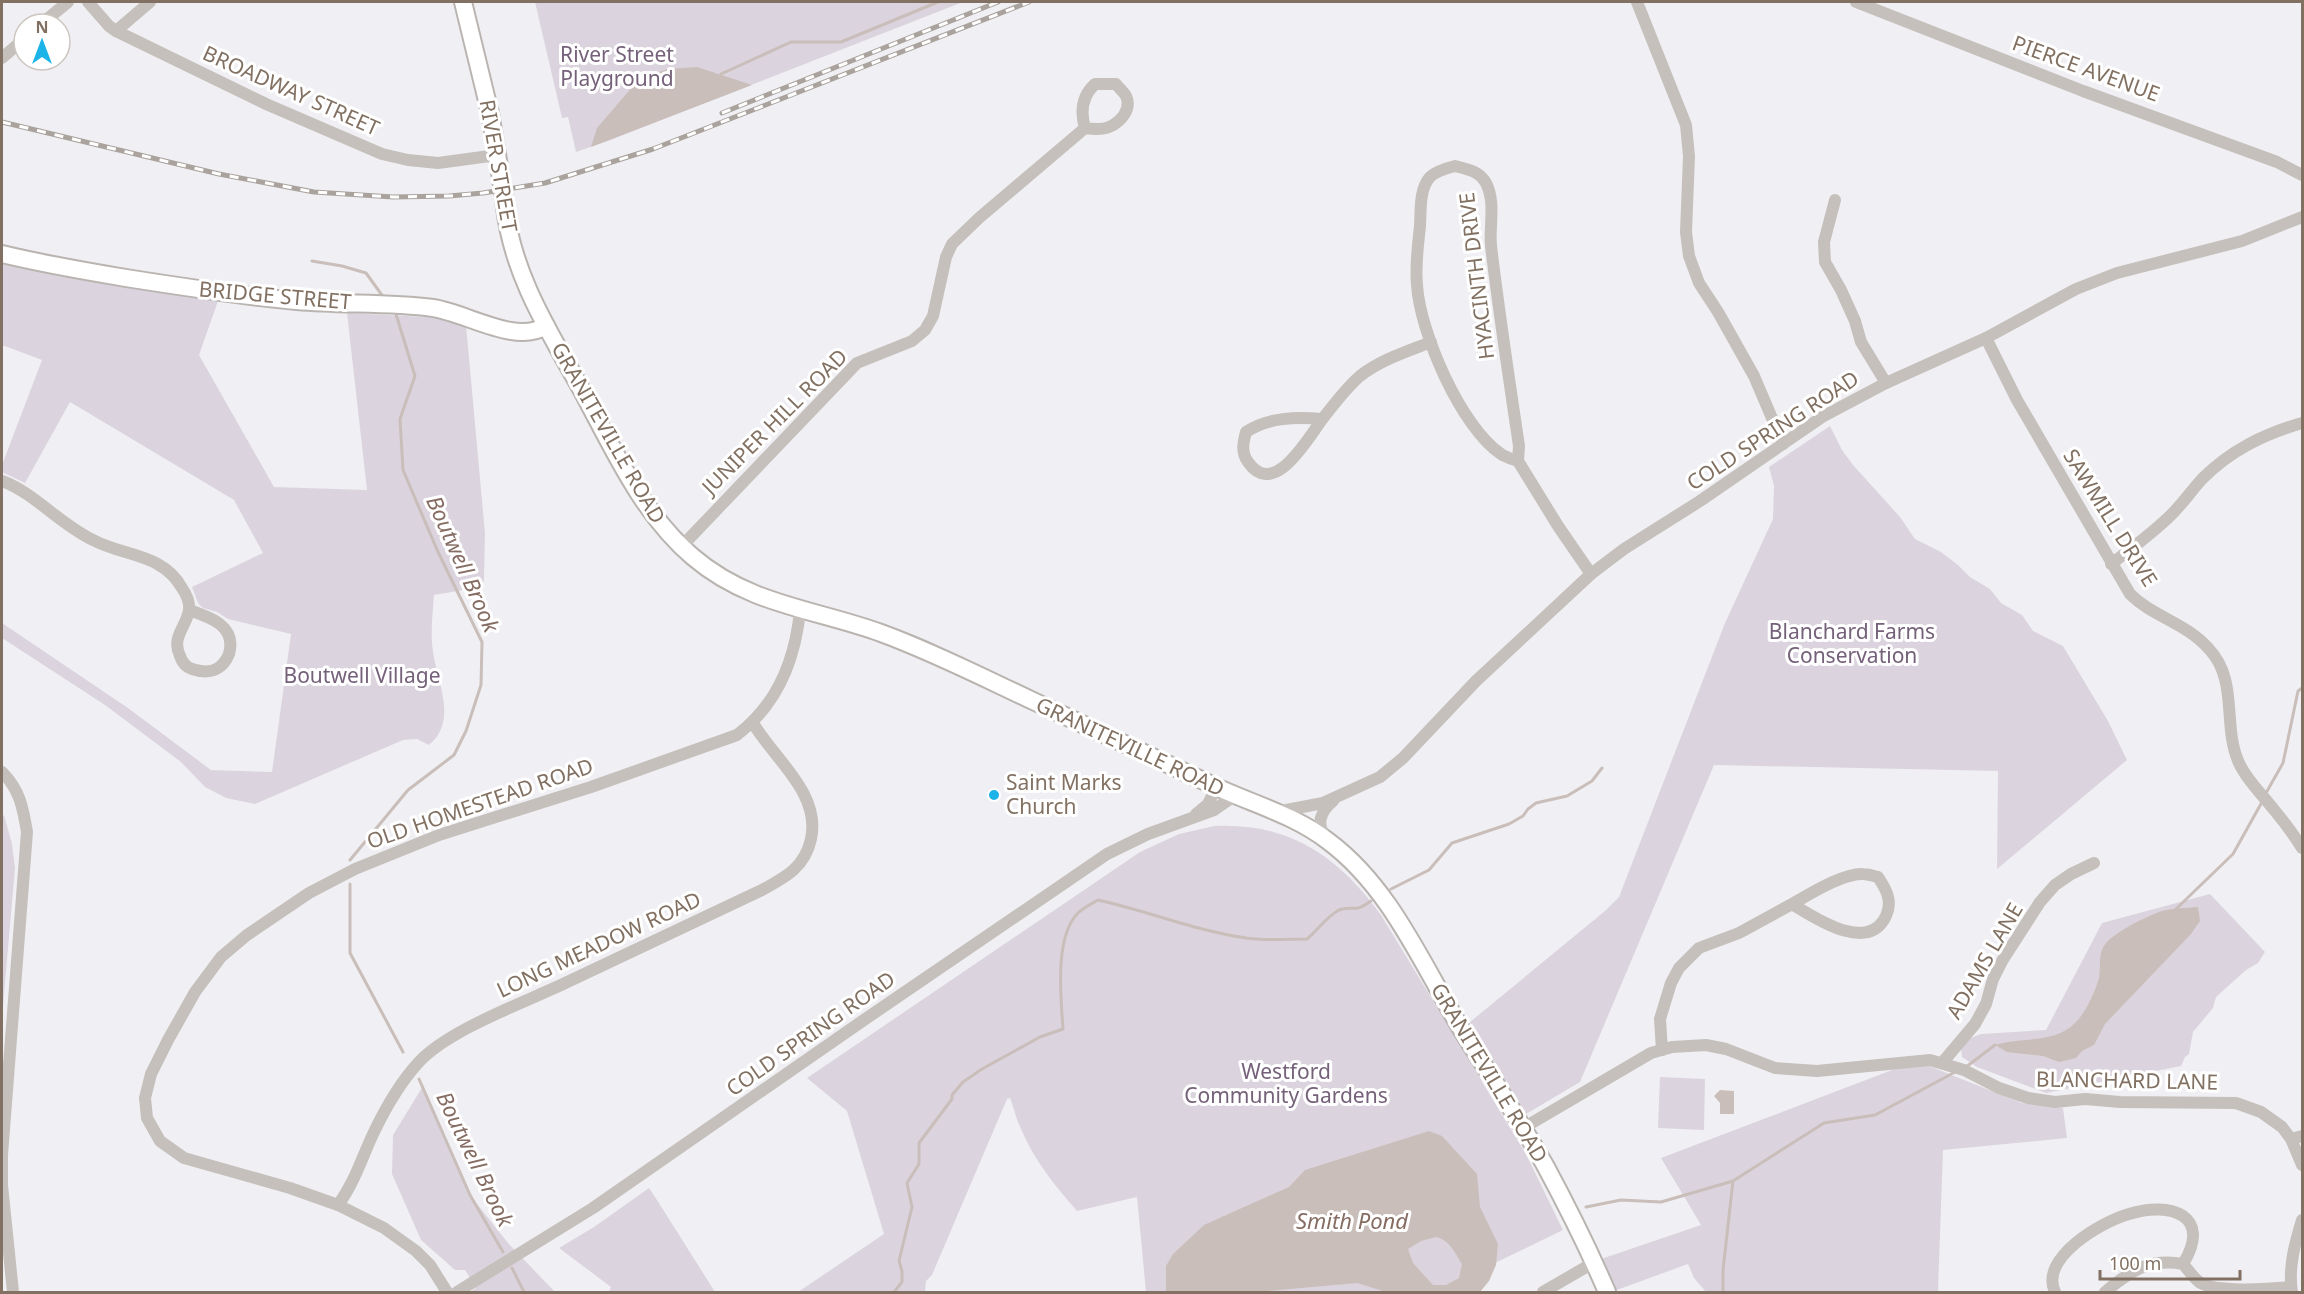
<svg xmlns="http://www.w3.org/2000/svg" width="2304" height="1294" font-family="'Noto Sans',sans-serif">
<rect width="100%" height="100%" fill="#f0f0f4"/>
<g fill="#dbd4de">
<path d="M535,2H963L608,141L576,152L568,117L562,118Z"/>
<path d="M2,263L111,284L218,301L199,355L274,487L367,490L347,313L428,317L466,325L485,533L484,580L482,587L434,595C433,610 431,627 432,642C433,676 461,718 429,745L417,739L403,740L255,804L226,798L205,787L181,762L105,705L2,638V623L128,708L211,770L272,772L291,634L228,619L217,612L203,608L198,603L192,587L263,553L234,500L70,402L25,483L2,472V465L42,360L2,345Z"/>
<path d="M1830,426L1842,450L1853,465L1900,517L1915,539L1941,552L1958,565L1970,577L1990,589L2001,603L2022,615L2033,631L2063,646L2108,721L2127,760L1997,869L1998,771L1714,765L1580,1082L1526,1114L1470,1022L1605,911L1619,897L1725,623L1773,519L1774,486L1769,467Z"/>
<path d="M4,815L12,844L15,868L2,1017V817Z"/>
<path d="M1214,826C1289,822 1339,857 1381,915L1526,1154L1563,1230L1435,1292H1146L1137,1197L1077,1211C1055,1186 1034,1160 1021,1129C1016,1119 1014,1108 1010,1098L1007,1099L932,1275L926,1281L925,1292H798L884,1234L847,1111L807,1078L1140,852L1179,834Z"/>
<path d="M2210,894L2265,952L2258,963L2246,970L2216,997L2213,1008L2193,1032L2189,1054L2185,1057L2181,1066L2046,1093L1977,1067L1962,1057L1961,1049L1968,1039L1981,1034L2046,1030L2102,923Z"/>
<path d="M1929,1066L2022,1103L2063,1108L2067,1138L1943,1150L1938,1292H1706L1694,1278L1688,1264L1614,1291L1601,1259L1701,1225L1661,1158L1900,1067Z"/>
<path d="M1660,1077L1705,1079L1704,1130L1658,1128Z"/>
<path d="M423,1086L470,1195L508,1243L555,1292H470L476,1288L465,1270H455L421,1240L392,1174L393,1135Z"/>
<path d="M649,1188L657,1200L715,1292H609L611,1287L559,1248L594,1227Z"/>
</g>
<g fill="#c9beb9" fill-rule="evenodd">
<path d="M697,67L752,85L591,147L597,128L640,78L668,69Z"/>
<path d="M2198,907L2200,921L2191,934L2105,1024L2094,1045L2082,1051L2076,1058L2059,1062L2043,1056L2007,1052L1995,1045C2022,1036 2054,1045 2076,1022C2086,1012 2095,992 2099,978C2101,968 2098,954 2104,946C2112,933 2147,916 2162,911C2173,908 2187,908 2198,907Z"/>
<path d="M1720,1090L1734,1091V1114H1720V1103L1714,1096Z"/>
<path d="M1429,1131L1442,1136L1477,1174L1480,1207L1498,1244L1496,1265L1489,1281L1480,1292H1386L1357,1283L1255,1292H1166V1266L1173,1254L1204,1225L1289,1187L1305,1170ZM1436,1237C1450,1240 1455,1253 1462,1264L1459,1278L1446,1285H1433L1413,1263L1408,1249L1421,1241Z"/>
</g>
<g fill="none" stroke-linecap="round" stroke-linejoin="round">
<g stroke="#c9beb9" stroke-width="3">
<path d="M721,75V74L791,42H841L938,2"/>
<path d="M312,261L342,266L366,273L384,298"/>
<path d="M2266,793L2283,763L2298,691L2302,688"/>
<path d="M350,860L408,790L454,755L466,731L481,685L482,642L438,552L403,470L400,419L415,376L395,311"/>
<path d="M350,884V953L403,1052"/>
<path d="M1391,889L1429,870L1452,843L1509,824L1523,816L1528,809L1536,803L1567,796L1592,781L1602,768"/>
<path d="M2176,909L2233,854L2262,802"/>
<path d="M1966,1067L1995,1045"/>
<path d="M419,1079L470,1195L503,1252"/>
<path d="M1586,1207L1621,1200L1661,1202L1733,1181L1824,1123L1875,1115L1957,1071"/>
<path d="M512,1268L524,1292"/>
<path d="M894,1292L902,1282V1271L899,1261L912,1207L907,1183L919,1164V1143L952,1099V1095L963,1082L982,1069L1040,1037L1063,1029C1061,998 1054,937 1078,913C1083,908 1091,904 1098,900C1148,911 1196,931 1246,938C1266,941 1287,939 1307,939C1318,930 1326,917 1339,910C1346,907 1352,909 1358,908C1363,907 1367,903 1371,901"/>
<path d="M1723,1292V1270L1733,1181"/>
</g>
<defs>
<g id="major">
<path d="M463,2L490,113L500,172"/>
<path d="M505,207C512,273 548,330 580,387C612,446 641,513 693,557C749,605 815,609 881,633C933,652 982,677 1031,700C1091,728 1150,756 1210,784C1249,803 1293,814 1328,841C1390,887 1421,962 1460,1027C1489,1074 1519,1119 1546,1167C1568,1208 1589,1250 1607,1292"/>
<path d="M2,254C43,264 84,271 126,278C183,287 240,296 297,301C343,305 388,302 433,308C467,313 515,345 546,326"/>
</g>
</defs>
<use href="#major" stroke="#b9b4b0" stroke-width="20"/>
<g stroke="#c5c0bc" stroke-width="12">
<path d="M88,2L109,26L116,31L266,104L382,154L408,160L438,163L497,155"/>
<path d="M1637,2L1686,125L1689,156L1686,232L1689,256L1699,283L1718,312L1754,376L1783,444"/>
<path d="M1856,2L2083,91L2277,162L2302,175"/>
<path d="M41,24L68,2"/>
<path d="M116,31L150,2"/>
<path d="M2,58L24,39"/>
<path d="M1455,166C1467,169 1479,171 1486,183C1496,203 1489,225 1491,246C1499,313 1509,379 1519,446L1518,461C1512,459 1505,457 1501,454C1461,427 1420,333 1417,285C1415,266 1418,245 1420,226C1421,211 1419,189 1430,177C1436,171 1447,168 1455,166Z"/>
<path d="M1835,200L1824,242L1825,262L1841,290L1855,321L1861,342L1886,383"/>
<path d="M1986,338L2017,400L2130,594C2153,617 2185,622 2209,649C2239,681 2222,726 2239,763C2247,781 2263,795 2275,811C2285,823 2294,835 2302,848"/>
<path d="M1322,419C1297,417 1268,417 1246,432C1243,443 1241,452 1248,462C1275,501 1310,434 1324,417C1335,403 1347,387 1360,376C1380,360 1408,351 1431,342"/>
<path d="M1518,461L1558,526L1591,574"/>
<path d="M2,481C33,492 61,525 93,540C125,557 162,553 182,588C186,594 190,602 189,610C186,628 171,637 180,656C182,662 186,667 192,669C201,672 210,673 218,668C223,665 227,659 229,654C237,626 210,617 189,610"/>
<path d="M682,546L857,363L912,341L925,330L933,316L946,257L952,244L979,218L1085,128C1080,111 1082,96 1095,84H1116C1119,88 1124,92 1126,96C1132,109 1121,122 1109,127C1102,130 1092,129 1085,128"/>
<path d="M2111,564C2132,548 2153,533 2172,514C2183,503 2192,490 2202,479C2231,450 2264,434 2302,423"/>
<path d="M2,772C20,790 23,808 27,832L2,1155V1185L13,1292"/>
<path d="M1276,812L1323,803L1380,777L1403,758L1476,681L1591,574L1624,549L1700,501L1822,417L1886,383L1986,338L2076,289L2117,273L2242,241L2302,217"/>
<path d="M1196,814L1208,804L1216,788"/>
<path d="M1326,838C1315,824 1321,811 1333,801"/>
<path d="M1662,1050L1660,1019L1671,983L1679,968L1699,948L1739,933L1792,904C1815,918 1868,954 1886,916C1893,901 1886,889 1878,877C1873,876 1868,874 1863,874C1843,873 1810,894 1792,904"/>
<path d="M1942,1063L1975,1024L1986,1004L1993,979L2002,961L2040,902L2055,885L2071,874L2094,863"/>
<path d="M1523,1128L1651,1053L1672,1047L1706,1045L1726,1049L1775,1068L1817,1071L1930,1060L1964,1070L1999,1088L2028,1098L2055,1102L2085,1099L2120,1102L2236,1103L2261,1112L2282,1127L2291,1139L2302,1165"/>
<path d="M2291,1139L2302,1136"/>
<path d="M338,1205C355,1182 362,1157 374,1132C386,1107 399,1084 418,1063C447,1031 520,1004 561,985C628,954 695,922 762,890C786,877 805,867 811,839C821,793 774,759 753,723"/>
<path d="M447,1292L430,1265L416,1251L384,1228L338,1205L290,1188L184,1158L160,1141L147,1118L145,1098L151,1074L168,1040L195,992L221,957L247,935L309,893L355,869L439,835L591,787L737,735C777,705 795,660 800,611"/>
<path d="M457,1292L593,1208L861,1022L1107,854L1148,834L1214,810L1234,796"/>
<path d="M1543,1292L1593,1263"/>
<path d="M2055,1292C2039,1258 2101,1222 2129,1214C2170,1201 2213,1215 2183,1264"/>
<path d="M2105,1292C2130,1271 2149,1258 2183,1264C2188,1270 2193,1277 2199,1282C2215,1293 2271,1289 2291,1287"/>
<path d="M2292,1292C2288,1268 2295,1243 2302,1220"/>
</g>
<use href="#major" stroke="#fff" stroke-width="16"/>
<defs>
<g id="rail">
<path d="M722,113L998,2"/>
<path d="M2,122L219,174L314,192L393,197L449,196L483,193L545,183L653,149L1029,2"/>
</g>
</defs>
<use href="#rail" stroke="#aaa39d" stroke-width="5"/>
<use href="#rail" stroke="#fff" stroke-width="3" stroke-dasharray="9" stroke-linecap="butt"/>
<defs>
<path id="major-bridge" d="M500,172L505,207"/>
</defs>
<use href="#major-bridge" stroke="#b9b4b0" stroke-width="20" stroke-linecap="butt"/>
<use href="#major-bridge" stroke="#fff" stroke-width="16"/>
</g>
<circle fill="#1cb3e8" stroke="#fff" stroke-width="2" cx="994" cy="795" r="6"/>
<g text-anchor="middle" stroke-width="6" stroke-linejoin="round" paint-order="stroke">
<g font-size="21" fill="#756179" stroke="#fff">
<text x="617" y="62">River Street<tspan x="617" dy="24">Playground</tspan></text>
<text x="1852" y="639">Blanchard Farms<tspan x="1852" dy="24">Conservation</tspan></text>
<text x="362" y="683">Boutwell Village</text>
<text x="1286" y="1079">Westford<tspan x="1286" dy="24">Community Gardens</tspan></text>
</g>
<g font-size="21" fill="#827162" stroke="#fff">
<text transform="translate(2086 69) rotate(20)" y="7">PIERCE AVENUE</text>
<text transform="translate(291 91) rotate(24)" y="7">BROADWAY STREET</text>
<text transform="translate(498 166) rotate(80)" y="7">RIVER STREET</text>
<text transform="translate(1477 276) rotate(-97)" y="7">HYACINTH DRIVE</text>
<text transform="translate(275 296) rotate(5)" y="7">BRIDGE STREET</text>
<text transform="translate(775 422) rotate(-45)" y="7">JUNIPER HILL ROAD</text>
<text transform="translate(1773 431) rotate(-33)" y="7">COLD SPRING ROAD</text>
<text transform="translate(608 433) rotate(60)" y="7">GRANITEVILLE ROAD</text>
<text transform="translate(2110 518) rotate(58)" y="7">SAWMILL DRIVE</text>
<text transform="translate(1130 747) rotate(25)" y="7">GRANITEVILLE ROAD</text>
<text transform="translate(480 804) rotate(-19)" y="7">OLD HOMESTEAD ROAD</text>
<text transform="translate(599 945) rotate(-25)" y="7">LONG MEADOW ROAD</text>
<text transform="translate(1985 961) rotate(-60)" y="7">ADAMS LANE</text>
<text transform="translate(811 1034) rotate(-35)" y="7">COLD SPRING ROAD</text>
<text transform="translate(1489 1073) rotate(59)" y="7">GRANITEVILLE ROAD</text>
<text transform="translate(2127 1081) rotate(1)" y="7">BLANCHARD LANE</text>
</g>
<g font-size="21" fill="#827162" stroke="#fff" text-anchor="start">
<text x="1006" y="790">Saint Marks<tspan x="1006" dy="24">Church</tspan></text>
</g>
<g font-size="22" font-style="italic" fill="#866d63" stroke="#fff">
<text transform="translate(463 564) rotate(66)" y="8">Boutwell Brook</text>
<text transform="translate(475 1159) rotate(64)" y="8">Boutwell Brook</text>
<text x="1352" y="1229">Smith Pond</text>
</g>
</g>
<rect width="2304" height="1294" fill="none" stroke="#827162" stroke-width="6"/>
<g transform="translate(42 42)"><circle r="28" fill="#ffffff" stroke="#cdc6c0" stroke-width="1.5"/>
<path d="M0-4.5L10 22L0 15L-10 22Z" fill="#1cb3e8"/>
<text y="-9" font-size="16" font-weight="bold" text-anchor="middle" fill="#827162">N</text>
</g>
<path d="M2100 1270v9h140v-9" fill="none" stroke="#827162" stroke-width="3"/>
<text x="2109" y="1270" font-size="18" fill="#827162" stroke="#ffffff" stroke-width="4.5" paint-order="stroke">100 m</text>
</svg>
